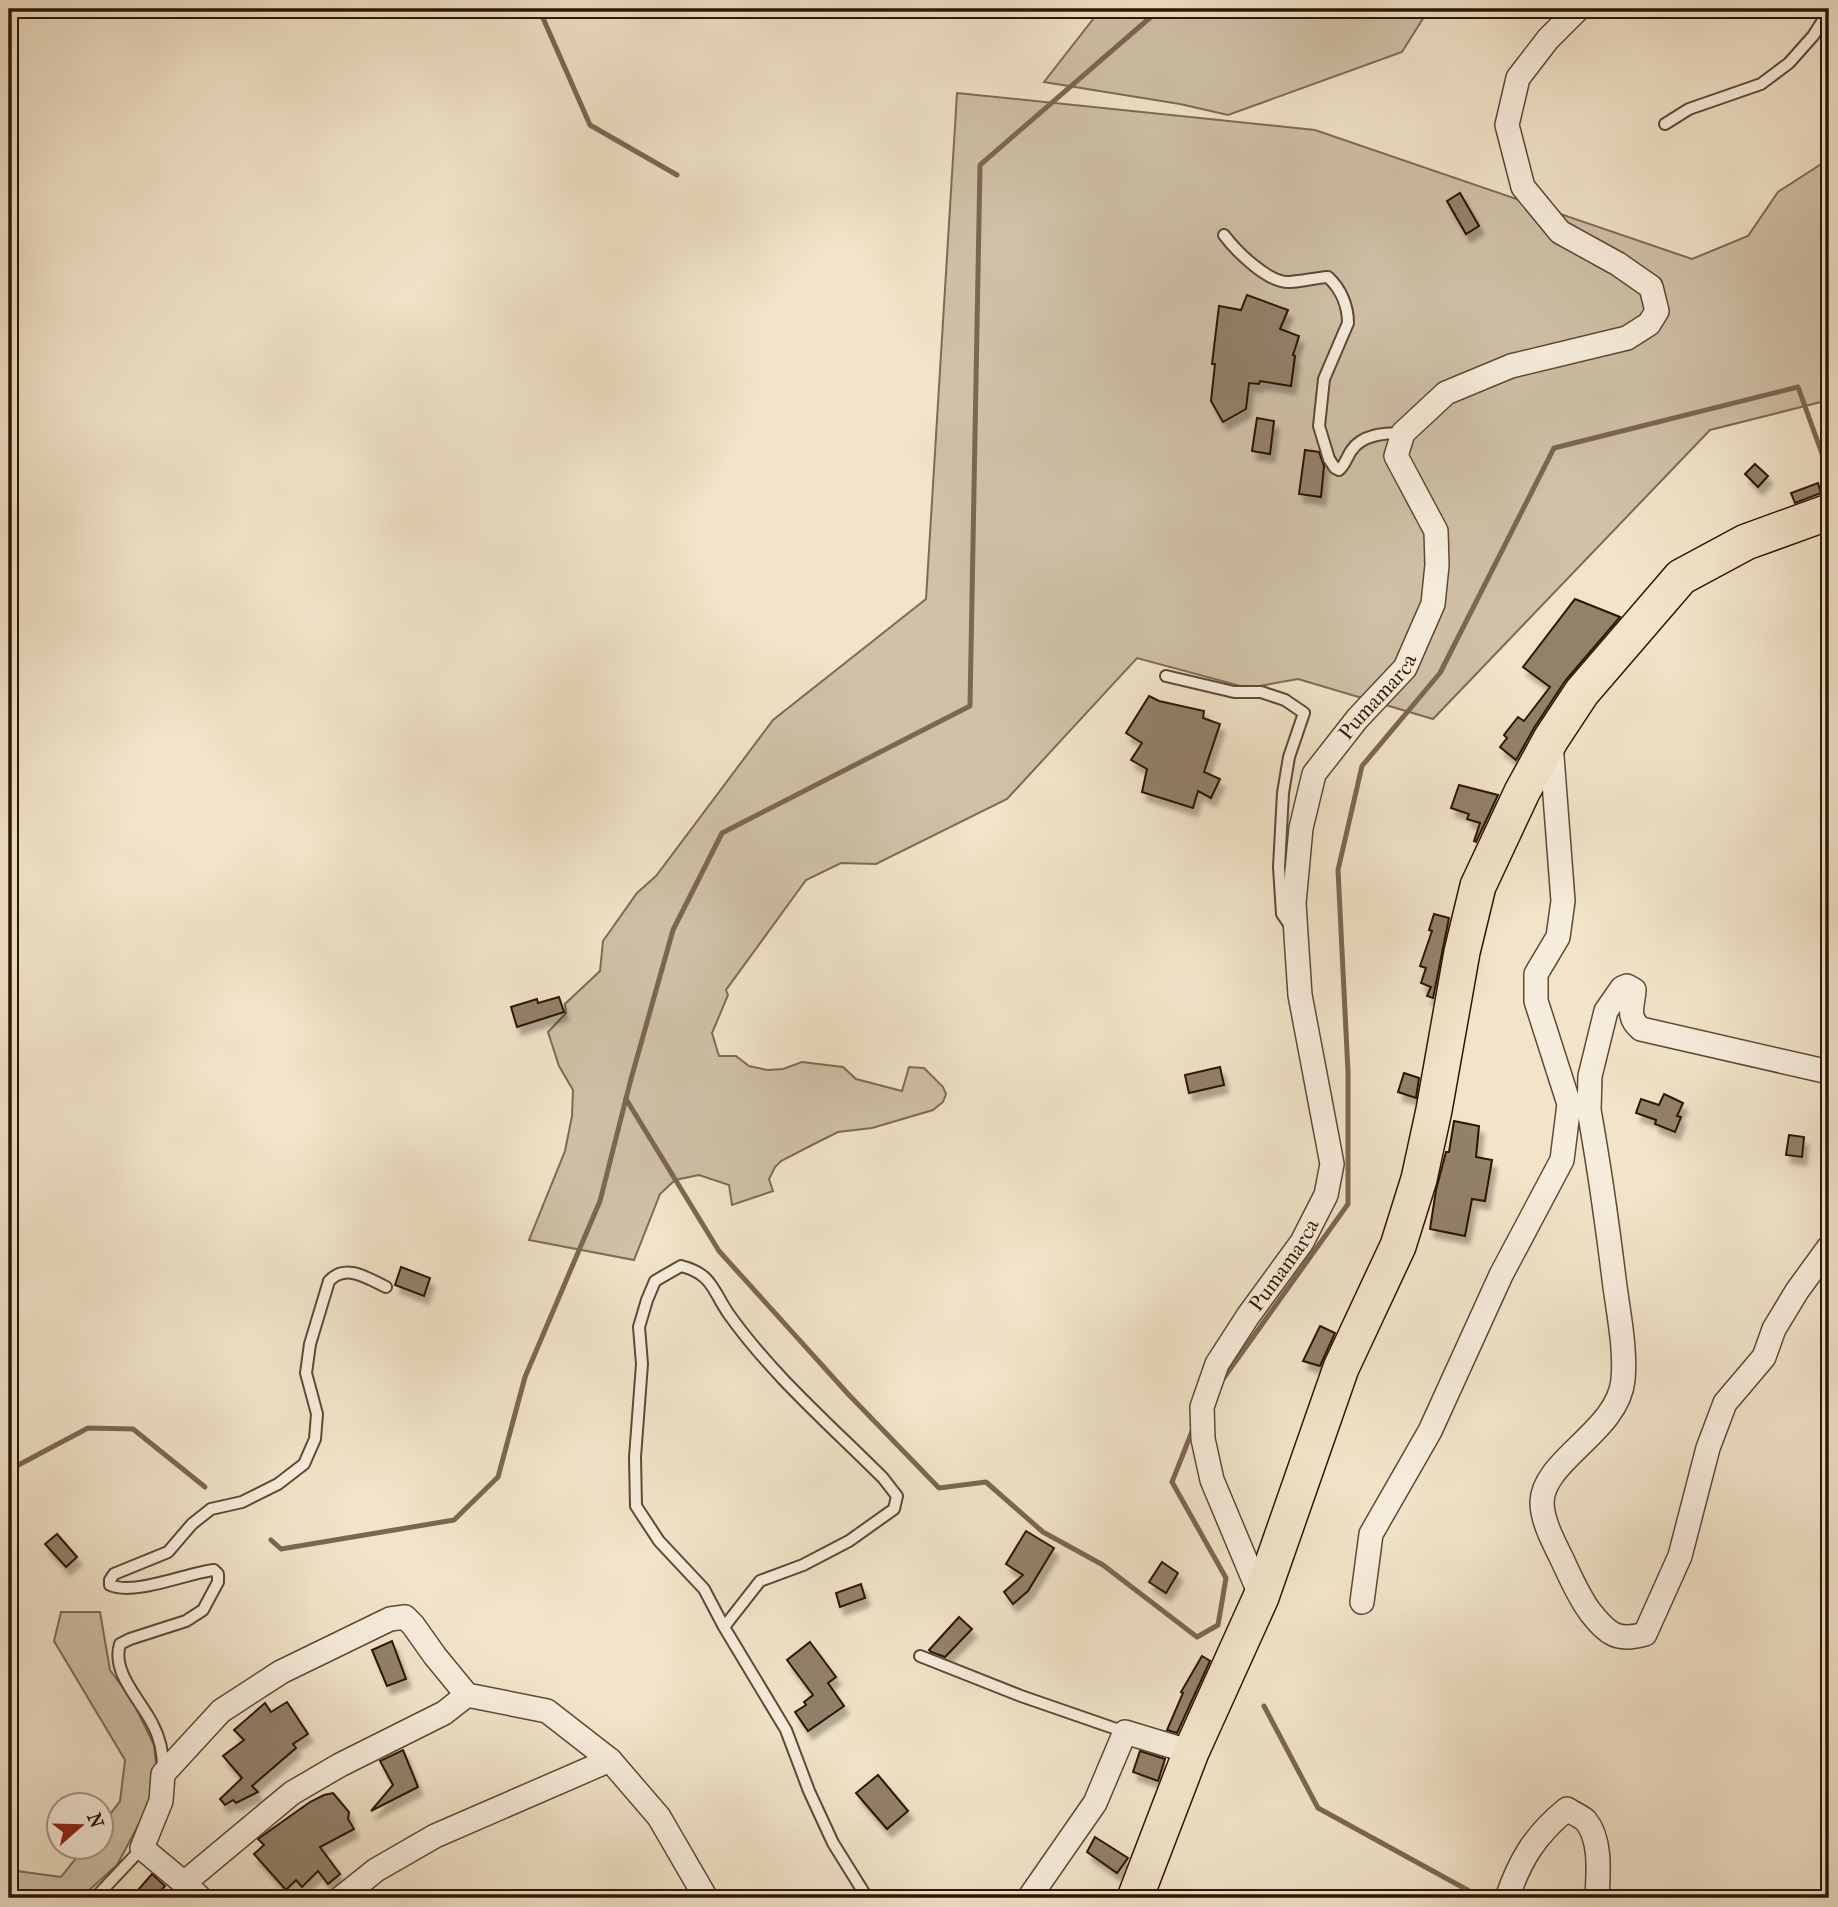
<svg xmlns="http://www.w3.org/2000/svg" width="1838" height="1907" font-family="'IM FELL French Canon',serif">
<defs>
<filter id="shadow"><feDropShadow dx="4.5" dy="8" stdDeviation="2" flood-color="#0004"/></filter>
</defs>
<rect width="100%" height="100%" fill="#f2e4c9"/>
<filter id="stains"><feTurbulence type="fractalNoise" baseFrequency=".00286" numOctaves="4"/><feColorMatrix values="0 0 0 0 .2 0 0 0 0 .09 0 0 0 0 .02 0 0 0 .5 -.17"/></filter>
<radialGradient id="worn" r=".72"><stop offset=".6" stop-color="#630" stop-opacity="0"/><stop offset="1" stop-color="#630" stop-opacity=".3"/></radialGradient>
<g fill="#d0c1a7" stroke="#7e6b55" stroke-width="2">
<path d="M1101,9H1429L1402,52L1228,115L1180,104L1044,82Z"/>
<path d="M957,93L1315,130L1692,259L1748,236L1778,192L1829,159V400L1710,430L1433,719L1298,679L1248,688L1137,658L1007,799L876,864L841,863L806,880L726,990L728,995L712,1033L719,1056H736L749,1066L767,1070L783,1069L802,1062L843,1067L856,1079L902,1091L909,1067L924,1068L943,1087L946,1094L943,1102L933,1110L872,1128L838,1132L814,1144L781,1161L775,1167L769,1179L773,1191L732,1205L729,1185L699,1175L675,1180L660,1194L634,1260L529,1240L565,1151L572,1116L573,1090L559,1066L548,1032L566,1013L565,1004L600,971L603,941L637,893L656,876L773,720L926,599Z"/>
<path d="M61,1612H100L110,1670L132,1700L154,1745L157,1773L151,1801L117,1865L87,1892L76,1898H9V1868L10,1870L61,1877L84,1848H102V1825L120,1801L125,1760L54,1641Z"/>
</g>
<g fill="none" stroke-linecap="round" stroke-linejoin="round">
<g stroke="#7b6752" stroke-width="5">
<path d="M539,9L590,125L677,175"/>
<path d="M626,1099L719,1251L849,1395L939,1488L986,1482L1043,1532L1103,1565L1197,1637L1218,1625L1226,1578L1172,1482L1193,1429"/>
<path d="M1223,1379L1348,1204V1072L1338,870L1362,766L1440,673L1554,448L1798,387L1829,473"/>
<path d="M9,1470L88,1428L133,1429L205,1487"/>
<path d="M271,1540L281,1549L454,1520L498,1477L525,1377L600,1201L631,1079L673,930L722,833L970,706L980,165L1160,9"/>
<path d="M1264,1706L1318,1808L1482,1898"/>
</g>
</g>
<g fill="#93816a" stroke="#2c1503" stroke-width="2" filter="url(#shadow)">
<path d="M1460,193L1479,226L1466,234L1447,201Z"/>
<path d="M1247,295L1288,310L1280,329L1299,336L1293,355L1295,356L1291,386L1260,381L1259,384L1249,383L1246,409L1223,422L1211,401L1215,364H1212L1219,306L1241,310Z"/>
<path d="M1257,418L1274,421L1270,454L1252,451Z"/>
<path d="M1305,450L1319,452L1324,466L1321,497L1299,494Z"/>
<path d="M1755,464L1768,476L1758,487L1745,474Z"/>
<path d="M1818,483L1821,493L1795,503L1791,493Z"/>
<path d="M1575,599L1620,617L1565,681L1534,728L1516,760L1500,747L1507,738L1504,735L1518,717L1524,721L1550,687L1523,667Z"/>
<path d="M1149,696L1159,701L1204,711L1203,718L1220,724L1204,772L1220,779L1211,798L1198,791L1193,808L1142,792L1147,769L1131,760L1142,743L1126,733Z"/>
<path d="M1459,785L1498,795L1476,842L1474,841L1480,823L1467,819L1469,814L1451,808Z"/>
<path d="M1434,914L1449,918L1433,998L1427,996L1431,987L1421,983L1426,968L1420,966L1432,931L1429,930Z"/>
<path d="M559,997L564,1012L517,1027L511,1007L537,999L538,1003Z"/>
<path d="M1220,1067L1224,1085L1189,1093L1185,1075Z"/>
<path d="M1404,1073L1419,1078L1416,1098L1398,1092Z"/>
<path d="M1664,1094L1683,1103L1677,1116L1681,1117L1675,1132L1655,1124L1656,1120L1636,1113L1641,1099L1659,1105Z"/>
<path d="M1454,1121L1479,1126L1476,1157L1492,1160L1485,1201L1472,1199L1465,1236L1430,1229L1436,1190L1446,1152H1449Z"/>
<path d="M1789,1135L1804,1137L1802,1157L1786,1155Z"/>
<path d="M401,1267L430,1278L424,1296L395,1285Z"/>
<path d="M1320,1326L1335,1333L1320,1366L1303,1361Z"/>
<path d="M1026,1531L1054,1548L1028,1591L1013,1604L1004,1592L1023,1575L1006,1564Z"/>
<path d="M57,1534L77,1557L66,1567L45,1544Z"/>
<path d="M1162,1562L1178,1573L1166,1593L1149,1582Z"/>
<path d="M861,1584L865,1598L840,1607L836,1593Z"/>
<path d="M959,1617L972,1629L945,1657L931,1652L929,1650Z"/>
<path d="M392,1641L406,1679L387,1686L372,1650Z"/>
<path d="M810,1642L836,1677L828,1683L844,1706L808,1731L795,1712L806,1705L804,1702L813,1695L787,1660Z"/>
<path d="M1202,1656L1210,1661L1177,1733L1167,1730L1183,1693L1181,1692Z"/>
<path d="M287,1702L308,1734L293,1744L296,1748L252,1786L258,1792L236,1803L233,1800L225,1805L220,1799L242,1778L223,1756L244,1740L234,1730L265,1703L271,1712Z"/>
<path d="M403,1750L418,1787L371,1811L393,1785L380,1761Z"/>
<path d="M1140,1751L1165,1759L1158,1781L1133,1772Z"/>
<path d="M878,1775L908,1811L887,1829L856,1793Z"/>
<path d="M333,1793L349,1812L348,1819L354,1829L320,1847L340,1874L328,1884L318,1871L302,1887L296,1880L286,1890L254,1854L264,1845L258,1839L310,1802L324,1795Z"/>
<path d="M1095,1837L1128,1858L1117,1873L1087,1852Z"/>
<path d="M152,1874L165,1886L154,1898H131Z"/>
</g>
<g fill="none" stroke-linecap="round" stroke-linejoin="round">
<defs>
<g id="service">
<path d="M1665,124L1689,109L1761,84L1789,63L1813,36L1829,11"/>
<path d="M1224,235C1236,251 1269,284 1290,282C1303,281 1315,278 1328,277C1341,289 1348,306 1348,323L1324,379L1319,426L1329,459L1335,468L1339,470C1345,465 1347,457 1351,451C1362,434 1385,433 1403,433"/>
<path d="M1166,676L1234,692H1261L1285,700L1304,713L1289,757L1283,793L1279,867L1282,914L1291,927"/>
<path d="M724,1627L760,1581L803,1565L849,1541L894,1509L897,1496L883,1478C830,1425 771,1374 728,1313C712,1289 712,1274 681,1266L655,1281L647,1300L639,1327L642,1364L635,1457L636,1506L659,1541L704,1589L724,1627L786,1730L809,1791L833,1843L866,1896L871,1898"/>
<path d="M920,1656L1021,1696L1125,1732"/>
<path d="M163,1768C163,1753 160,1738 153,1725C141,1700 111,1673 120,1644L130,1639L186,1621L203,1610L218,1582V1574L214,1570C187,1573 134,1596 110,1585V1580L114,1574L168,1552L192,1524L211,1509L242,1502L278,1484L304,1464L315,1439L317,1414L306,1373L310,1344L329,1281C346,1263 367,1278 386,1287"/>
<path d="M95,1898L142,1848"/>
</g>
<g id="minor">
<path d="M1829,1072L1641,1029C1626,1017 1633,1006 1634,990L1627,986L1622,988L1606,1011L1590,1076L1589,1110C1599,1166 1607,1222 1614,1279C1618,1312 1626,1347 1623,1380C1618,1431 1543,1460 1542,1502C1542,1520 1553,1541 1561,1557C1570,1576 1578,1596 1591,1613C1608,1634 1617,1642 1645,1634L1680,1556L1708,1448L1725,1403L1764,1357L1774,1329L1797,1291L1829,1247"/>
<path id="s1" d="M1261,1597L1212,1480L1203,1439L1202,1407L1217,1364L1248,1316L1302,1242L1326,1195L1332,1164L1300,995L1296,935L1294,903L1301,828L1314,774L1357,719L1405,668L1433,604L1437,565L1436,531L1396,456L1403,433L1446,393L1511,366L1627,338L1649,324L1657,311L1651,287L1618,264L1560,232L1523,187L1507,125L1518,78L1548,39L1578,9"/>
<path d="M1362,1602L1371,1534L1430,1431L1501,1275L1562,1160L1569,1104L1536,1001V974L1558,937L1563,901L1551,743"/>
<path d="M184,1883L142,1848L161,1801L163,1774L221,1711L281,1672L390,1619L405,1617L413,1625L435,1656L467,1695L547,1711L610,1760L659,1817L706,1898"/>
<path d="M200,1898L184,1883L292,1793L340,1765L444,1713L467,1695"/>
<path d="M341,1898L376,1870L435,1836L610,1760"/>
<path d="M1029,1898L1095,1803L1125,1732L1191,1752"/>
<path d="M1507,1898C1520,1860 1535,1835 1567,1809C1572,1813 1581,1816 1586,1821C1602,1841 1598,1875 1597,1898"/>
</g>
<path id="primary" d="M1135,1898L1191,1752L1261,1597L1341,1368L1398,1246L1419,1179L1434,1110L1462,952L1478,886L1522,792L1551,739L1582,692L1681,577L1746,542L1829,512"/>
</defs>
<use href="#service" stroke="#5e4934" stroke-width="14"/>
<use href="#minor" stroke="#5e4934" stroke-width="26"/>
<use href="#primary" stroke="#2c1503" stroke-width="38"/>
<use href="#service" stroke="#f7eddc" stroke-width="10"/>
<use href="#minor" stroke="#f7eddc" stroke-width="23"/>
<use href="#primary" stroke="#f2e4c9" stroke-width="35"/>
</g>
<g text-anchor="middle" stroke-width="5" stroke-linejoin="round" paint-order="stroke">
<g font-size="21" fill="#2c1503" stroke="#f7eddc">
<text dy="7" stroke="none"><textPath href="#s1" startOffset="975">Pumamarca</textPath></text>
<text dy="7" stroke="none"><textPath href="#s1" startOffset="366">Pumamarca</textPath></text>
</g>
</g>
<rect width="1838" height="1907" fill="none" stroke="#f2e4c9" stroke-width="35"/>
<rect x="10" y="10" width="1817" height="1886" fill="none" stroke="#2c1503" stroke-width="3.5"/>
<rect x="18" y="18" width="1803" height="1872" fill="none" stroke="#2c1503" stroke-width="2"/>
<g transform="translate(80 1826) rotate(70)"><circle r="33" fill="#f7eddc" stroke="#a69785" stroke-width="2"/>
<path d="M0-5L12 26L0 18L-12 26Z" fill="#8f2418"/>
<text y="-10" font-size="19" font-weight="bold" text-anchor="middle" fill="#2c1503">N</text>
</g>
<rect width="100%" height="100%" filter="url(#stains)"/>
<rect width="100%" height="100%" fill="url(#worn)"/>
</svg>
